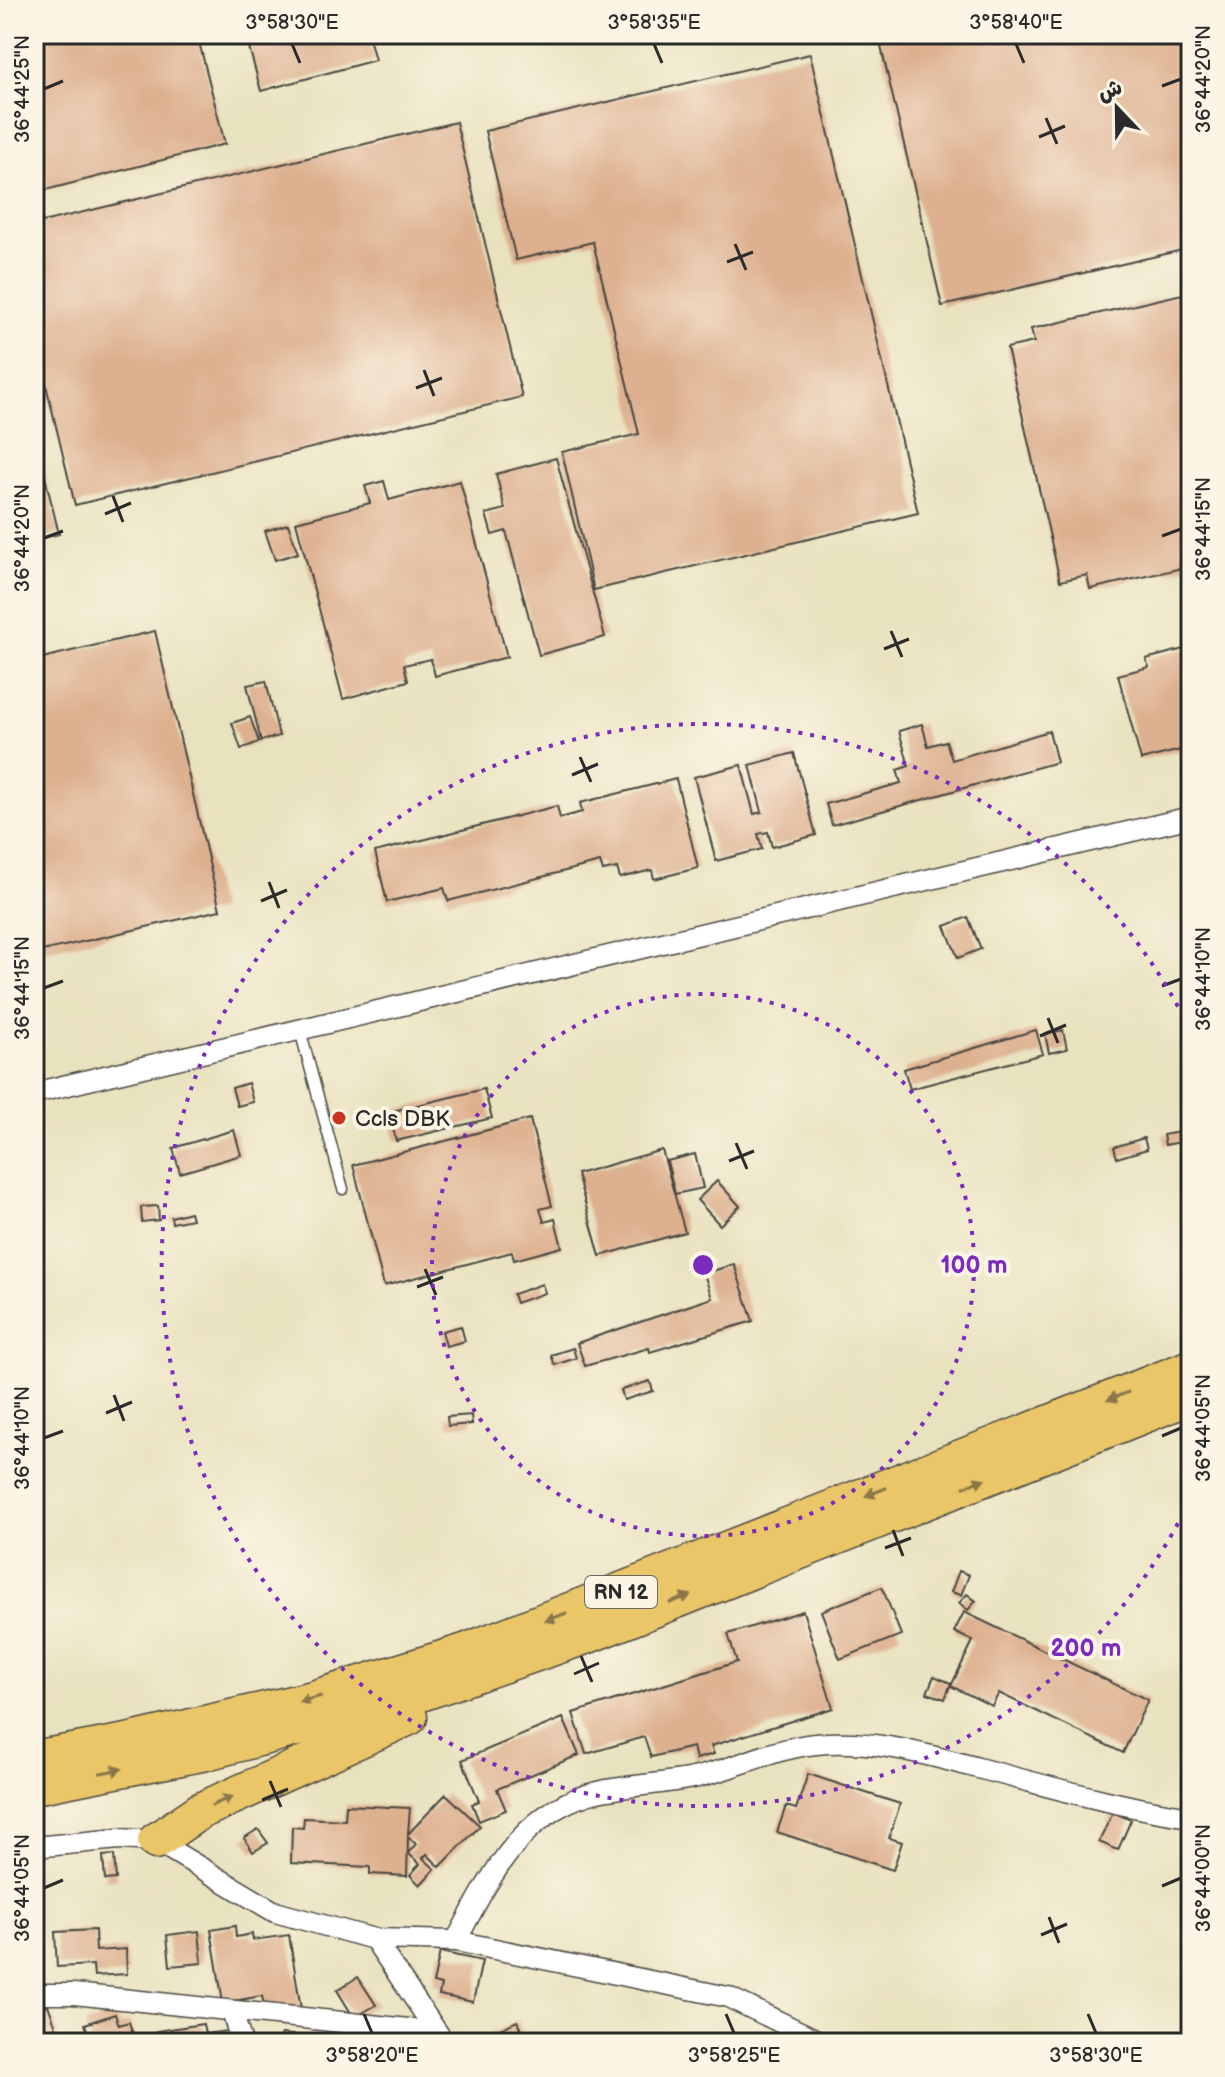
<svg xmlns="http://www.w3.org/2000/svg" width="1225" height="2077" font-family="'Balsamiq Sans','Playpen Sans Arabic',sans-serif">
<rect width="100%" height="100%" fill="#fcf5e5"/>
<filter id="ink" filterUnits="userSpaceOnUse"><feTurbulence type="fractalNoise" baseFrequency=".0125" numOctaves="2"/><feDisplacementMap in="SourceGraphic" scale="16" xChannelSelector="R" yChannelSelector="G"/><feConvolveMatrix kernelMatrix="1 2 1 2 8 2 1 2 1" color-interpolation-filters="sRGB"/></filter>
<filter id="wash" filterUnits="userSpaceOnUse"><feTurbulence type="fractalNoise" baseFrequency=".006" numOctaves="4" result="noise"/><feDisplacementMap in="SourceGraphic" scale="32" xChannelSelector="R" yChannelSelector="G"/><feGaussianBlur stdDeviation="1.8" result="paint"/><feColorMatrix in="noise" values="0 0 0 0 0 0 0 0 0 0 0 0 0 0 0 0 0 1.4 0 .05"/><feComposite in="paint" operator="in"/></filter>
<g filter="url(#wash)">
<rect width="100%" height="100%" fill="#e9e2bf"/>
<g id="blocks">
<g fill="#ddb08f">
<path d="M34,34H197L225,144L34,193Z"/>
<path d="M255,34H368L375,60L261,91L246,36Z"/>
<path d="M878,34H1191V248L942,306Z"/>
<path d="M810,54L918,513L594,590L562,452L639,434L593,242L516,260L485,131Z"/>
<path d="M456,122L522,397L75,505L34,335V224Z"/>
<path d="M1191,292V566L1090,589L1087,575L1060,581L1007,348L1034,342L1031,329Z"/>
<path d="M34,432L59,534L34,540Z"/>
<path d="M556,458L605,637L539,655L506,531L492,535L486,514L505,509L496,474Z"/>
<path d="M384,481L389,500L460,481L507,657L435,676L431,659L404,665L408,681L343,699L296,522L370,503L365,486Z"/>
<path d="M288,524L298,553L275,560L265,531Z"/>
<path d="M155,631L220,910L34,953V660Z"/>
<path d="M1191,647V736L1182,738L1184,749L1141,760L1118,675L1149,667L1146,659Z"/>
<path d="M266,681L279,736L261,741L247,685Z"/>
<path d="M250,717L259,742L241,749L232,723Z"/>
<path d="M922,724L928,746L946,741L952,760L1049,731L1057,762L832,825L826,804L901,783L897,770L909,766L899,731Z"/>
<path d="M794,753L816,835L772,847L768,832L758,834L762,849L716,861L694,777L741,765L754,814L762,812L750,765Z"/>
<path d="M676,779L698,868L654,879L652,870L620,878L617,868L603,871L600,862L448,901L444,888L387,902L375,852L557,806L560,818L582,812L580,803Z"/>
<path d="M968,917L981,949L958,958L945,926Z"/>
<path d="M1036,1030L1043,1054L910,1089L904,1069Z"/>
<path d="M1063,1030L1067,1049L1049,1053L1045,1034Z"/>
<path d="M248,1083L253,1102L237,1106L232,1088Z"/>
<path d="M484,1089L492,1118L396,1141L389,1112Z"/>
<path d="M530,1119L552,1206L540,1209L544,1222L555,1219L562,1247L514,1260L512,1252L384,1286L353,1165Z"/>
<path d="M234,1130L241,1155L180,1173L173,1148Z"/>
<path d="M1191,1130V1140L1165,1145L1163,1135Z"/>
<path d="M1144,1138L1147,1149L1117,1158L1114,1147Z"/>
<path d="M662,1150L685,1232L600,1256L577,1174Z"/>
<path d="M695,1154L703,1188L675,1194L667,1161Z"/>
<path d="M717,1181L740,1206L720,1225L697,1200Z"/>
<path d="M158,1206L159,1220L142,1222L141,1207Z"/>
<path d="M190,1212L192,1219L172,1223L171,1217Z"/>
<path d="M734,1264L753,1321L650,1352L649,1348L585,1366L577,1343L712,1298L704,1274Z"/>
<path d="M542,1284L545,1293L516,1303L513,1294Z"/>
<path d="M461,1326L465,1341L446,1346L442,1331Z"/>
<path d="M573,1348L576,1358L555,1365L551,1355Z"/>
<path d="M650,1381L653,1391L624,1400L621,1390Z"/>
<path d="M471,1415L472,1424L448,1426L447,1417Z"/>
<path d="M959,1571L969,1575L961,1595L951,1592Z"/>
<path d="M882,1587L901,1635L840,1659L821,1611Z"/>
<path d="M967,1594L976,1601L968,1610L959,1603Z"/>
<path d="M803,1611L833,1708L711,1746L714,1754L696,1759L693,1747L651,1757L644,1737L586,1754L573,1713L737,1662L728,1634Z"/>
<path d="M964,1612L1148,1700L1123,1753L999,1693L992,1706L951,1686L973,1641L954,1632Z"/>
<path d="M934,1676L951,1683L945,1699L927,1693Z"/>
<path d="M563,1718L579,1755L497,1789L506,1810L479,1821L472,1804L479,1801L462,1760Z"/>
<path d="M808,1774L900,1804L889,1838L902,1842L893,1870L777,1832L786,1806L796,1809Z"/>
<path d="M446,1794L480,1826L440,1867L427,1854L423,1858L435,1869L420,1885L410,1875L420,1864L408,1853L416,1844L408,1837L407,1876L370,1874V1867L291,1863L292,1827L303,1828L304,1818L345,1820L346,1805L410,1808L408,1834Z"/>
<path d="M1113,1812L1131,1820L1118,1850L1099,1842Z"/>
<path d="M258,1829L268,1843L253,1852L244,1838Z"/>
<path d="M114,1855L116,1879L105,1880L103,1856Z"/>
<path d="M235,1926L236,1937L252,1934L253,1940L289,1935L301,2009L266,2015L262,1996L223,2003L211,1930Z"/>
<path d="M95,1930L96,1951L126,1949L127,1974L94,1976L93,1965L57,1967L55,1932Z"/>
<path d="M199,1931L202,1963L170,1966L167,1935Z"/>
<path d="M440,1952L482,1961L473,2002L439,1995L441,1985L433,1983Z"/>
<path d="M358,1977L376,2005L354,2018L337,1990Z"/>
<path d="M48,2005L59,2035L34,2043V2010Z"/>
<path d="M115,2014L119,2025L129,2022L136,2043H91L85,2024Z"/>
<path d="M517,2021L528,2043H483L481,2038Z"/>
<path d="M203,2024L205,2034L227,2031L229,2043H159L157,2031Z"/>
<path d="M282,2034L364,2041V2043H277Z"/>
</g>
</g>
</g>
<g filter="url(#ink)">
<use href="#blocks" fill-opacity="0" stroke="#484641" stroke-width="2"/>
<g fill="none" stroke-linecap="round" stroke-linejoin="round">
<defs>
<path id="lane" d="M300,1030L343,1189"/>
<g id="street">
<path d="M34,1093L1191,817"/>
<path d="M34,1847L119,1839L156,1841L275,1912L374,1939L456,1941L728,1997L823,2043"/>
<path d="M374,1939L441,2038"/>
<path d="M456,1941C490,1877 524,1806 602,1791C632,1785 663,1784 693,1778C734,1769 774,1748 816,1744C869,1738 926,1754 978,1768C1048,1786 1119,1807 1191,1817"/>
<path d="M34,1994H74L437,2032"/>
<path d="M232,2012L242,2043"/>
</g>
<g id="highway">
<path d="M34,1759L127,1742L313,1699L465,1652L1191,1368"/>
<path d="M34,1786L206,1752L395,1702L588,1635L1191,1396"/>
<path d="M156,1841L200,1811L409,1717"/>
</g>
</defs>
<use href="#lane" stroke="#484641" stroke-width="13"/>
<use href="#street" stroke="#484641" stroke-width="23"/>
<use href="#highway" stroke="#484641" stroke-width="39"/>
<use href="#lane" stroke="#fff" stroke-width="10"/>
<use href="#street" stroke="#fff" stroke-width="20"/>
<use href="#highway" stroke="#eac669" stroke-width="36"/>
</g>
<defs><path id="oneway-solid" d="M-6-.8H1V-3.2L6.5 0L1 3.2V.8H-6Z" transform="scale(2)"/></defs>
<g fill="#8a784a">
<use href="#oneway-solid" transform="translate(1118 1396) rotate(159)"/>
<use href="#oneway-solid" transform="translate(974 1483) rotate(-22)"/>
<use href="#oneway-solid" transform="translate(876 1492) rotate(158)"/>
<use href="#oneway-solid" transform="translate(680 1599) rotate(-22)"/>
<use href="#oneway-solid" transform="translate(556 1617) rotate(159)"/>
<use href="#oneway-solid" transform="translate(310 1699) rotate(165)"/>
<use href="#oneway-solid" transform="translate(111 1771) rotate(-11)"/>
<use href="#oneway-solid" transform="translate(222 1801) rotate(-23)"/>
</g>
</g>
<path fill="none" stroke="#2b2b2b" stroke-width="3" d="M292,44L300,63M654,44L662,63M1016,44L1024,63M1162,86L1181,79M44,89L63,81M1046,118L1057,144M1039,137L1065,126M735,244L746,270M727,262L753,252M424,370L434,396M416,388L442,378M113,496L123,522M105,514L131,503M1162,536L1181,529M44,538L63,531M891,631L902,657M884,649L909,639M580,757L591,782M572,775L598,764M269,882L279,908M261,901L287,890M1162,986L1181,979M44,988L63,981M1048,1018L1058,1043M1040,1036L1066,1025M736,1143L747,1169M729,1161L754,1151M425,1269L436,1295M417,1287L443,1277M114,1395L124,1421M106,1413L132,1402M1162,1436L1181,1428M44,1438L63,1431M893,1530L903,1556M885,1548L911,1538M581,1656L592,1682M574,1674L599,1663M270,1781L281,1807M262,1800L288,1789M1162,1886L1181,1878M44,1888L63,1880M1049,1917L1059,1943M1041,1935L1067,1924M364,2014L372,2033M726,2014L734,2033M1088,2014L1096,2033"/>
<g fill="none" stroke="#7b2cbf" stroke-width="4" stroke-dasharray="4 8">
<circle cx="703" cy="1265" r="271"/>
<path d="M1189 1502A541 541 0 1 1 1189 1028"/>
</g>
<circle fill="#c8321e" stroke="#fcf5e5" stroke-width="3" cx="339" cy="1118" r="8"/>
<g text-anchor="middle" stroke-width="8" stroke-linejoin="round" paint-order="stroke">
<rect fill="#fcf5e5" stroke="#6a6863" stroke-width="2" x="585" y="1576" width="72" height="32" rx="6"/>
<g font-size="20" font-weight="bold" fill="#2b2b2b">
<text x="621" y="1599">RN 12</text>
</g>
<g font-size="22" fill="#2b2b2b" stroke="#fcf5e5" text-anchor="start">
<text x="355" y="1126">Ccls DBK</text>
</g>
</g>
<circle cx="703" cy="1265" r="12" fill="#7b2cbf" stroke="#fcf5e5" stroke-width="4"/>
<g font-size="24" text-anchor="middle" font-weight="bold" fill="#7b2cbf" stroke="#fcf5e5" stroke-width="8" stroke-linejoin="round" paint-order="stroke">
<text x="974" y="1273">100 m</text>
<text x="1086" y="1656">200 m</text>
</g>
<rect width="1225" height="2077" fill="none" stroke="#fcf5e5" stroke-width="88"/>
<g transform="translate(1117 108) rotate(338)" stroke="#fcf5e5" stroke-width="6" paint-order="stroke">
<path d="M0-6L14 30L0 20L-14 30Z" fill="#2b2b2b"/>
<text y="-12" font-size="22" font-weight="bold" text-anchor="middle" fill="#2b2b2b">ش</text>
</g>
<rect x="44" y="44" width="1137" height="1989" fill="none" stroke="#2b2b2b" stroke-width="3"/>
<g font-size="20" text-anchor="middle" fill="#2b2b2b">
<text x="292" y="29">3°58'30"E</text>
<text x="654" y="29">3°58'35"E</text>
<text x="1016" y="29">3°58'40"E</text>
<text transform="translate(1203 79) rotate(-90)" y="7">36°44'20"N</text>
<text transform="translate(22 89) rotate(-90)" y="7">36°44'25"N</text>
<text transform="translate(1203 529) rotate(-90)" y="7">36°44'15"N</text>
<text transform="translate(22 538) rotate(-90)" y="7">36°44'20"N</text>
<text transform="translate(1203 979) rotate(-90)" y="7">36°44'10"N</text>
<text transform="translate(22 988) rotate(-90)" y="7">36°44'15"N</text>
<text transform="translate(1203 1428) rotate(-90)" y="7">36°44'05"N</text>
<text transform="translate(22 1438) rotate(-90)" y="7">36°44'10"N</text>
<text transform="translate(1203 1878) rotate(-90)" y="7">36°44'00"N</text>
<text transform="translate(22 1888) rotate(-90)" y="7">36°44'05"N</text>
<text x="372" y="2062">3°58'20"E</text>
<text x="734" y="2062">3°58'25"E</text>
<text x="1096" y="2062">3°58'30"E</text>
</g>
</svg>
